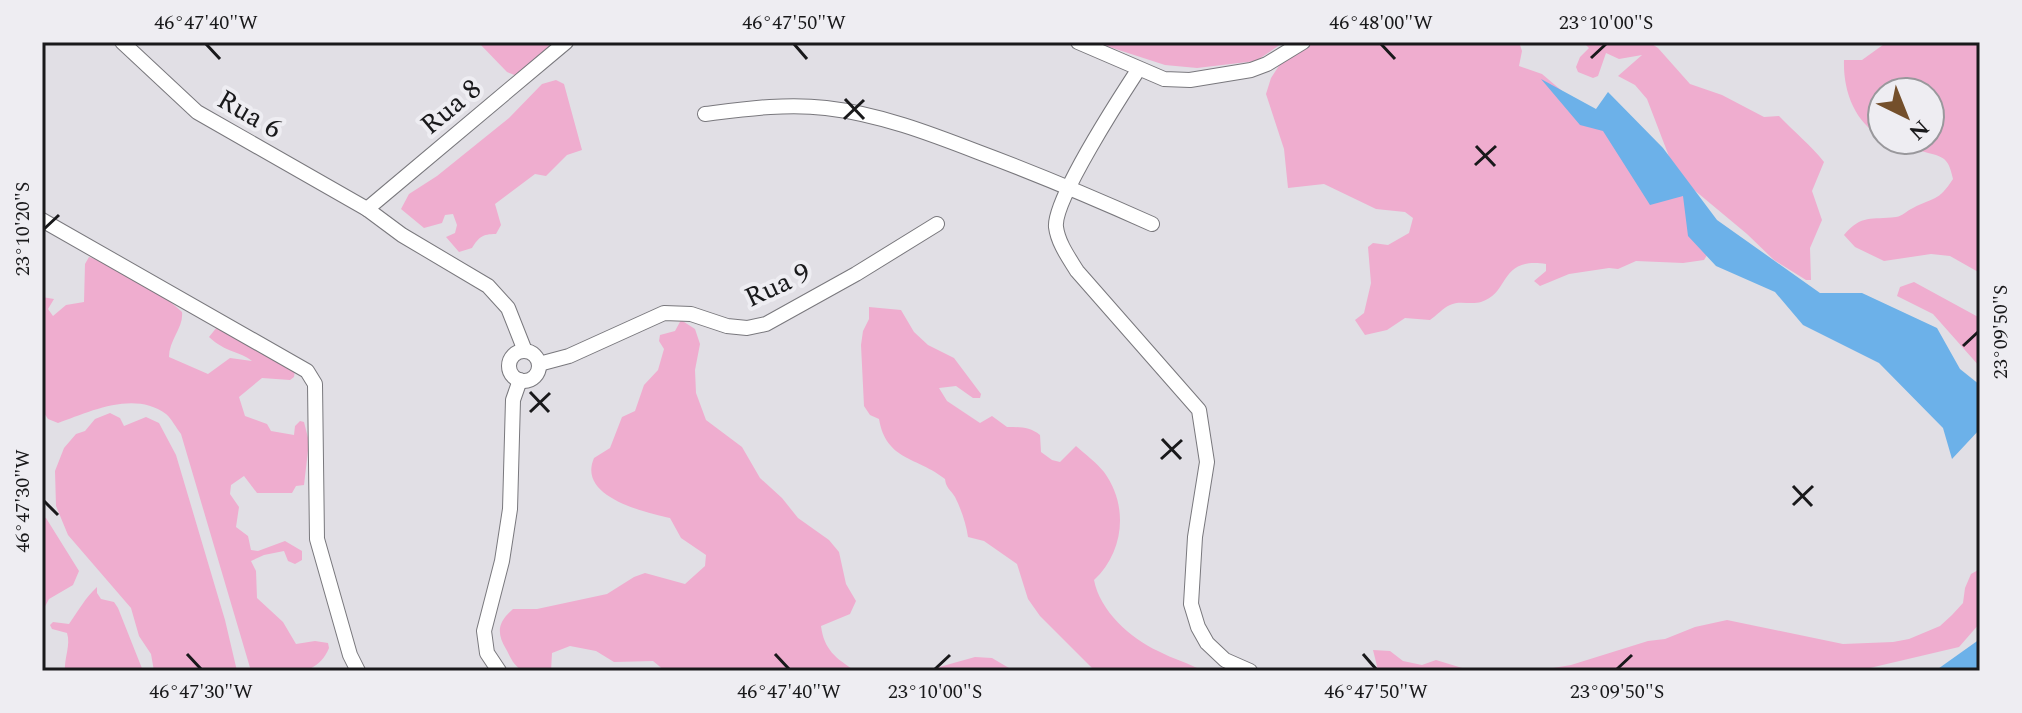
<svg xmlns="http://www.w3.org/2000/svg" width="2022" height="713" font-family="Spectral,serif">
<rect width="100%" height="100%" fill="#e1dfe5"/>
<g fill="#efadcf">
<path d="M478,42H552L536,61L517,76L507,72Z"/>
<path d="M1094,42H1284L1256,61L1197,68L1165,65Z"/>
<path d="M1301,42H1519L1522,51L1519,66L1542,74L1568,96L1670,159L1647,99L1635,85L1618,76L1642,55L1619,59L1606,53L1598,76L1593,78L1578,72L1576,67L1580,57L1589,48L1583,42H1649L1658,48L1690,84L1722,95L1764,117L1779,116C1794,132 1811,145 1824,162L1812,191L1822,220L1810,248L1811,280H1806L1774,260L1747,234L1693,189L1709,252L1704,260L1683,263L1636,261L1618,269L1609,268L1569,274L1540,286L1534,281L1546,271V264C1498,257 1511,293 1481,302C1471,305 1459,300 1450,305C1443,308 1436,316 1430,320L1405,318L1387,330L1365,335L1355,320L1364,313L1371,283L1368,247L1373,243L1388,245L1409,233L1413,218L1405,212L1376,209L1324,184L1288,188L1284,149L1266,94L1271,78L1284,58Z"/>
<path d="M1887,42H1980V273L1950,256L1931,254L1884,261L1855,247L1844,235C1862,214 1871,220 1896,217C1903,216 1906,211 1913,208C1934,197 1938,202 1953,179C1948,155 1942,157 1921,151C1910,148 1899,144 1889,140H1930V92H1882V137C1854,122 1843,90 1844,60H1862Z"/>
<path d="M556,80L564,84L582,150L567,155L546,176L535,174L495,204L501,225L496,234C482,234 479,237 472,248L459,252L446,237L455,233L457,225L453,214L445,215L442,223L424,228L401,209L409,194L437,176L509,118L542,84Z"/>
<path d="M89,257C118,265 160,291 182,312C184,327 169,340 169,357L208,374L230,358L252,361C240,351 226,353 209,337L217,327L295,370L294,377L290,380L262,378L239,397L245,416L267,424L271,431L294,435L295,426L300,421L304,422L309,442L304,485L296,486L292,493H257L244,476L231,485L230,494L239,507L236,527L248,536L251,550L258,551L285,541L302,551V560L295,564L288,561L284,551L264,555L251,561L256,571L257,598L283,622L296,644L315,641L328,643L329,648C315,681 283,671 251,671L181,434C176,428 172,419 166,414C134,390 89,412 58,423L48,419L42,410V297L54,299L48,309L53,316L66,305L84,302L85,264Z"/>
<path d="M1914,282L1980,318V367L1933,314L1897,296L1900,287Z"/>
<path d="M869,307L901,310L914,332L928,345L954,358L981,394L980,398H973L956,386L939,388L947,401L980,423L992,416L1007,427C1020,427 1030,427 1040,435L1041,452L1052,460L1060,462L1076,446C1086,455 1096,462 1104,472C1129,506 1124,552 1094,580C1100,611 1130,638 1158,651C1173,659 1189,663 1203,671H1095L1040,616L1028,599L1017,564L984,541L968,537C966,523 961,509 955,497C950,489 946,488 945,479C918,457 886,461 879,419L870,415L864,406L861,345L863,331L869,319Z"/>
<path d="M681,320L695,329L700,344L695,370L696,393L706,420L742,447L760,478L782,498L798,518L829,540L839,552L846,584L856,601L850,614L821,626C824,650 836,658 855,671H665L653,661L614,662L596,651L570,646L552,653L551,671L530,668L521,670C512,663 511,658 506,649C496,632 498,622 513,609H537L607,594L634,577L645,573L685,584L705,566L706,555L681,538L670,518C644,512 577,497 594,458L610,448L622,417L635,411L644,385L658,370L664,349L659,341L660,335L675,331Z"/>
<path d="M110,413L120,418L124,426L146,417L159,423L176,455L225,620L237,671H154L151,654L139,636L131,608L68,535L56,506L55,471L64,448L76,434L85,431L95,419Z"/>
<path d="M42,517L46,518L79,571L73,585L49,599L42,612Z"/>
<path d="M1980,569V623L1959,647L1857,671H1705L1681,668L1661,671H1535L1571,665L1648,641L1665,639L1695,627L1727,620L1843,644L1893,642L1909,639L1940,626L1952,615L1963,603L1965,588L1971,574Z"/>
<path d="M97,587V593L101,599L114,602L118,608L143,671H65C64,658 71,645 67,633L52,629L50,625L53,622L69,624C79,610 85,598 97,587Z"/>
<path d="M1373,650L1390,651L1403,661L1422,665L1436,660L1472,671H1374L1377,666Z"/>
<path d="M975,657L992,658L1014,671H925Z"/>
</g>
<g fill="#6cb1e9">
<path d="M1541,79L1596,109L1608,92L1663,148L1717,220L1820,293H1862L1937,328L1960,369L1980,385V429L1952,459L1943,428L1879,363L1803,325L1775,292L1716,266L1688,236L1683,196L1650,205L1603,131L1580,125Z"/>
<path d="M1980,639V671H1935Z"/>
</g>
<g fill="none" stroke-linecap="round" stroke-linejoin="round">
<defs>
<g id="minor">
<path d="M122,42L197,112L367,209L402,235L488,286L508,308L525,351"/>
<path d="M1078,42L1164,79L1190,80L1251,70L1267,64L1303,42"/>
<path d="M1138,70C1121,96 1053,201 1056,227C1058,243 1069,258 1077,271L1199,410L1207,462L1195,537L1191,604L1198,627L1207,643L1225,660L1250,671"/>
<path d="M705,114C745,109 786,103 826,108C879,114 929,133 978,152C1037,174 1094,198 1152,224"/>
<path d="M367,209L566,42"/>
<path d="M42,220L307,371L315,384L317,539L350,655L358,671"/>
<circle cx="524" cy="366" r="15"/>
<path d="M539,364L569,356L664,313L691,314L727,326L747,328L766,324L856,274L937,224"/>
<path d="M499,671L487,653L484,631L502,561L510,509L513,400L520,380"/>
</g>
</defs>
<use href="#minor" stroke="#79787d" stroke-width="16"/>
<use href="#minor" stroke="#fff" stroke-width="14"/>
</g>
<path fill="none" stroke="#19191b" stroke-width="3" d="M206,44L220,59M794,44L807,59M1381,44L1395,59M1591,58L1606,44M845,99L864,119M844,119L864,100M1476,146L1495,166M1475,165L1496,146M44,229L59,215M1963,346L1978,332M530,392L549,412M530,412L550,393M1162,439L1181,459M1161,459L1182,440M1793,486L1812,506M44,501L58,515M1793,505L1813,486M187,654L201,669M775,654L789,669M1363,654L1376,669M935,669L950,655M1617,669L1632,655"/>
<g text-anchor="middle" stroke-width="8" stroke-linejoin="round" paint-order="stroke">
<g font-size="28" fill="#19191b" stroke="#eeedf2">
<text transform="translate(450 106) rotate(-40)" y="10">Rua 8</text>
<text transform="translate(250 113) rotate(30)" y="10">Rua 6</text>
<text transform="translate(777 284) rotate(-25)" y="10">Rua 9</text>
</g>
</g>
<rect width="2022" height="713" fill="none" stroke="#eeedf2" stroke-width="88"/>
<g transform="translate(1906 116) rotate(137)"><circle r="38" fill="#eeedf2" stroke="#99989c" stroke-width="2"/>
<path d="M0-6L14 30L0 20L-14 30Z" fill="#744f2b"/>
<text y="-12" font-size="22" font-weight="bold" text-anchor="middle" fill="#19191b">N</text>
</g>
<rect x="44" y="44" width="1934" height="625" fill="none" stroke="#19191b" stroke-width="3"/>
<g font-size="20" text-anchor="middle" fill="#19191b">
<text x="206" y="29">46°47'40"W</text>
<text x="794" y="29">46°47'50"W</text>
<text x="1381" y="29">46°48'00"W</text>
<text x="1606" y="29">23°10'00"S</text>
<text transform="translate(22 229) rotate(-90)" y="7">23°10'20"S</text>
<text transform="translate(2000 332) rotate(-90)" y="7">23°09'50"S</text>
<text transform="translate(22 501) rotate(-90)" y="7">46°47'30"W</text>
<text x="201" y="698">46°47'30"W</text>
<text x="789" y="698">46°47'40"W</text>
<text x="935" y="698">23°10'00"S</text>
<text x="1376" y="698">46°47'50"W</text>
<text x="1617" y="698">23°09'50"S</text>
</g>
</svg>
